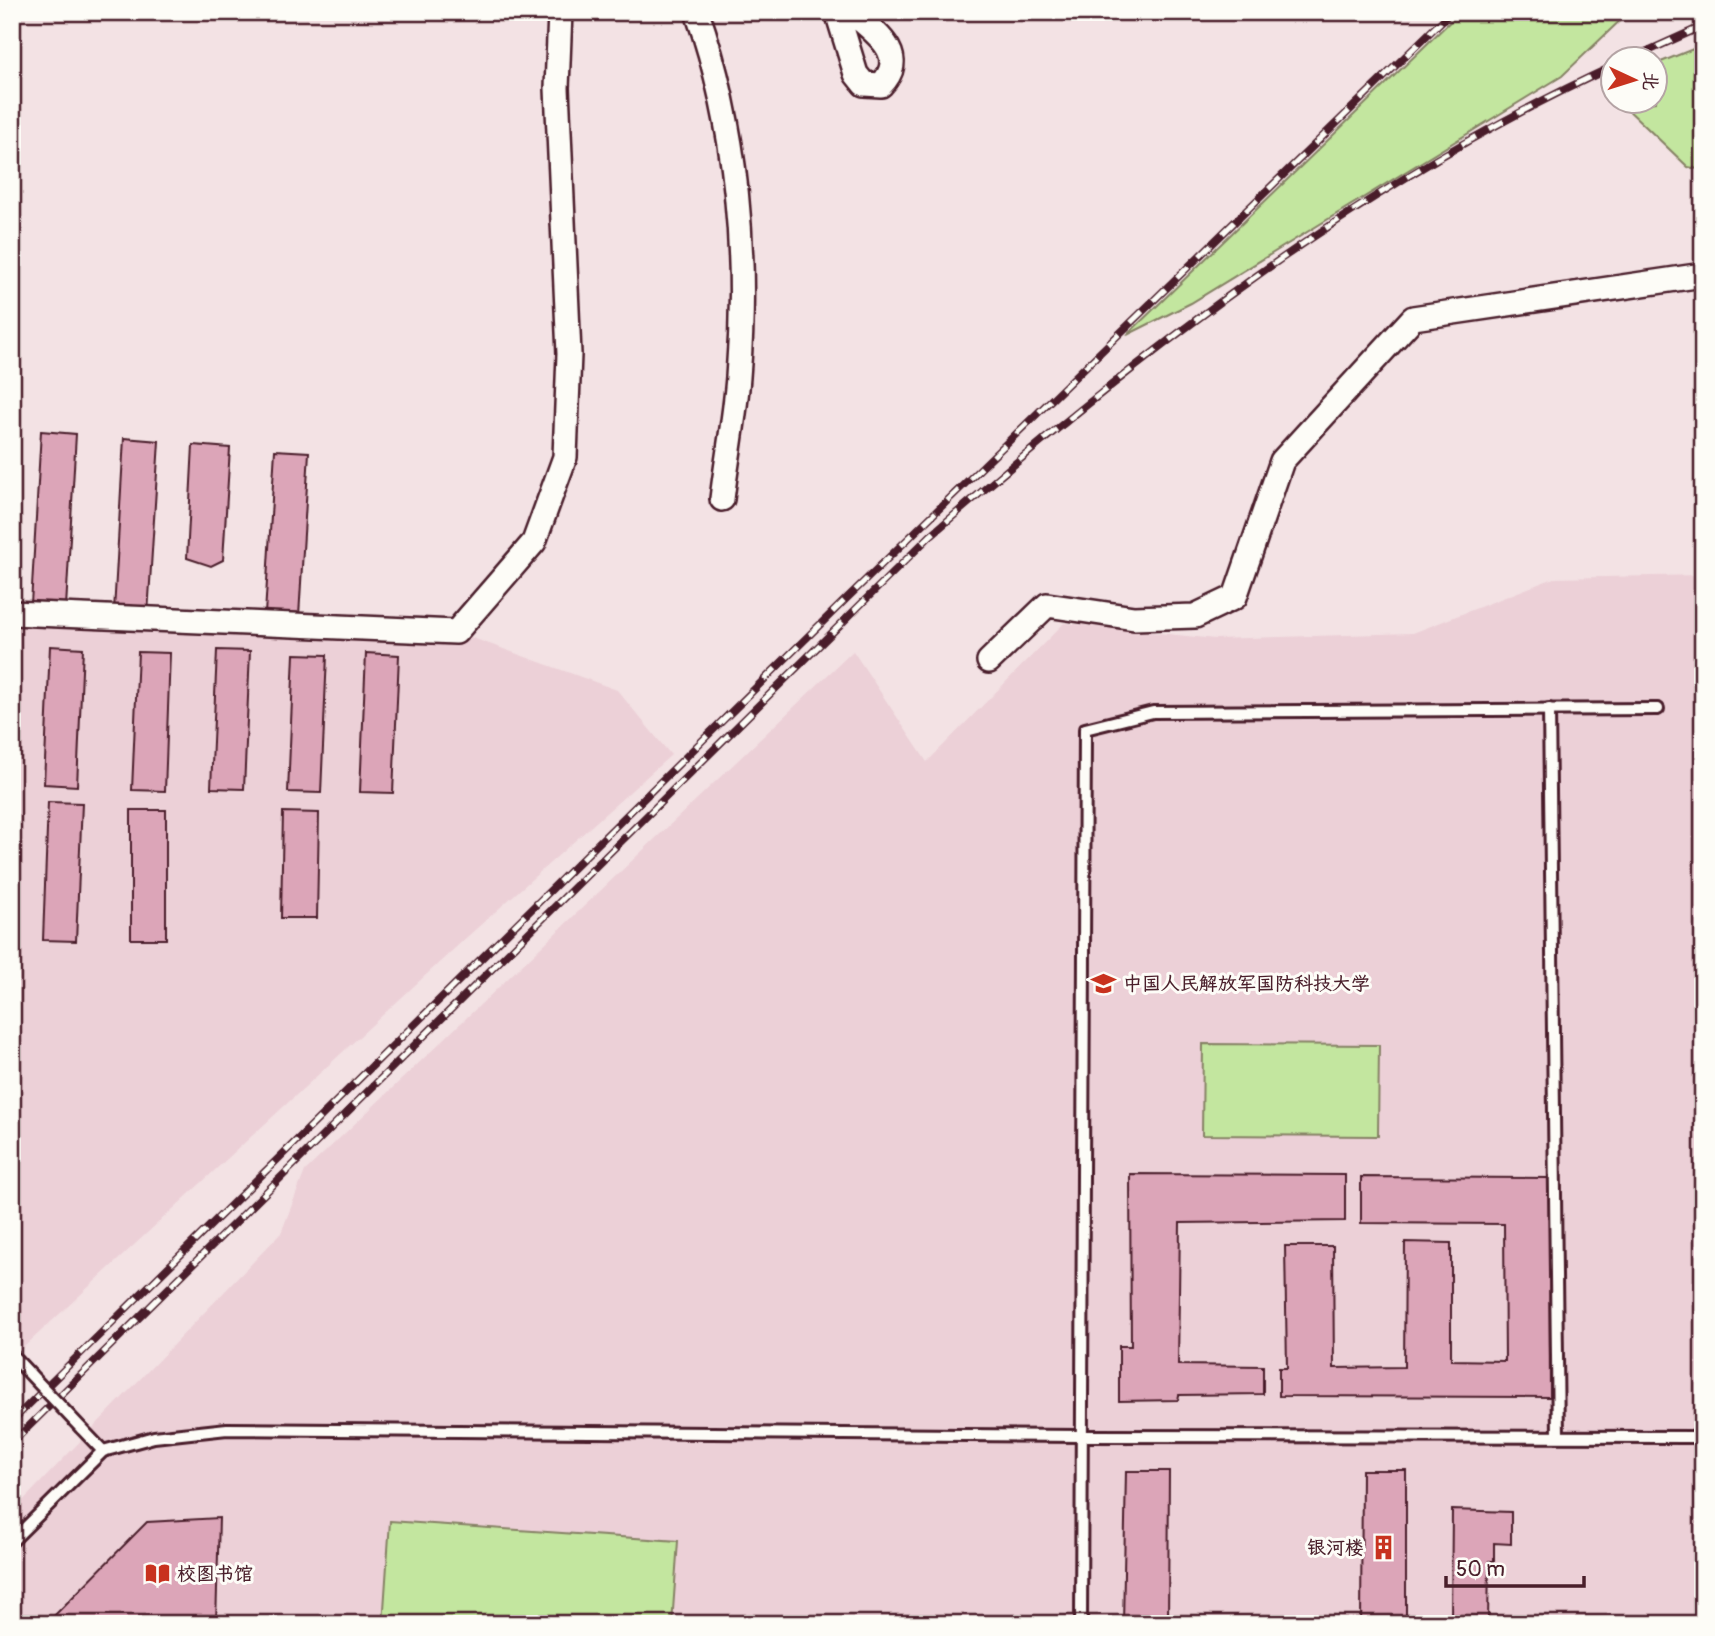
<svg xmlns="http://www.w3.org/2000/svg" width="1715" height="1636" font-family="Pangolin,'LXGW WenKai TC',sans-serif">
<rect width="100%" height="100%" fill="#f3e2e4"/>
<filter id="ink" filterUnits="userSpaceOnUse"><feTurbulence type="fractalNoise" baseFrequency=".0143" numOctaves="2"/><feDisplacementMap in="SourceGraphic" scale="14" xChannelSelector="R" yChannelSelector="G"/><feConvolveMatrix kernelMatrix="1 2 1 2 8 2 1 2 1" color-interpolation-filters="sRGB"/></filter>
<g filter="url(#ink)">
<g fill="#ecd0d7">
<path d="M1703,575V1624H12V1512L281,1233L305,1171L853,651L927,762L1064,623L1215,639L1413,633L1554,578Z"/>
<path d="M12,613L456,632L617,690L671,755L467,937L12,1358Z"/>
</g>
<g fill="#c3e69f" stroke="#868265" stroke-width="2">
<path d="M1460,12H1629L1562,76L1191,303L1127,335Z"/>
<path d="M1703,45V170L1688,167L1622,104L1656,102V64Z"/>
<path d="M1203,1044L1379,1045L1378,1136L1202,1135Z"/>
<path d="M390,1521L678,1541L672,1624H383Z"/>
</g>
<g fill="#dca5b8" stroke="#4a1f2b" stroke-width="2">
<path d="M41,431L76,434L66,607L31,604Z"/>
<path d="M124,438L159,441L148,614L114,611Z"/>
<path d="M193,445L230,448L223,560L211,566L187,558Z"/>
<path d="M275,450L309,452L299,616L265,614Z"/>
<path d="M50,646L83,648L77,786L44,784Z"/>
<path d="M217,650L250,651L244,789L211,788Z"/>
<path d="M138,652L170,653L165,791L132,790Z"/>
<path d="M366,653L399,655L393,793L360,792Z"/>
<path d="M294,654L327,655L321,793L288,792Z"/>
<path d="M48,802L82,803L76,941L43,940Z"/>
<rect x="131" y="810" width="35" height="129"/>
<path d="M283,812L319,813L317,918H281Z"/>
<path d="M1130,1174L1345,1175V1221L1180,1223L1178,1365L1263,1366V1394L1179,1395L1178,1400L1119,1401V1346H1131Z"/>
<path d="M1361,1177L1549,1178L1550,1397L1279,1396V1368H1287L1285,1246H1333L1334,1368L1404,1367L1405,1242L1451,1243V1360L1505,1361L1504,1224L1361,1223Z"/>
<path d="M1362,1470H1406V1624H1361Z"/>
<path d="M1126,1471H1169L1168,1624H1123Z"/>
<path d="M1452,1510L1511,1512V1544L1494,1543V1561H1489L1488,1621H1451Z"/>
<path d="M219,1518L216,1624H46L147,1522Z"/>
</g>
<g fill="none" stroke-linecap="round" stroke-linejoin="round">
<defs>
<g id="service">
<path d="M1549,709L1558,1436"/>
<path d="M81,1428L103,1451"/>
<path d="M12,1541L103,1451L154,1437L227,1429L1081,1436L1703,1437"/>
<path d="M1081,1624L1085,729L1153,712L1658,709"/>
</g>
<g id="minor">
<path d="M697,12C737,126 748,257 738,377C735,417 727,458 722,499"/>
<path d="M837,12L856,74L864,84L881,85C910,55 875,32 851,12"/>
<path d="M12,613L456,632L534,542L565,457L569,354L557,88L560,12"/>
<path d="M989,661L1047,605L1134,618L1195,616L1235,597L1282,461L1413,318L1703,275"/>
</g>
</defs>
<use href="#service" stroke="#4a1f2b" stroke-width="16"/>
<use href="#minor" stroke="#4a1f2b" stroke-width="28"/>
<use href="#service" stroke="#fdfcf7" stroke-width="10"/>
<use href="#minor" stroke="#fdfcf7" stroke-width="23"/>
<defs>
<g id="rail">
<path d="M1628,60L1703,26"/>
<path d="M12,1421L846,599L1451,12"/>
<path d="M12,1443L930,536C1140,354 1360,183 1614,66"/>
</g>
</defs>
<use href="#rail" stroke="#4a1f2b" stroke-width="8"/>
<use href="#rail" stroke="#fdfcf7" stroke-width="5" stroke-dasharray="16" stroke-linecap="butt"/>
<defs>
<path id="service-bridge" d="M12,1355L81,1428"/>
</defs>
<use href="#service-bridge" stroke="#4a1f2b" stroke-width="16" stroke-linecap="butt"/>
<use href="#service-bridge" stroke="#fdfcf7" stroke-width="10"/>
</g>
</g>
<defs>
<symbol id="university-bare" viewBox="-9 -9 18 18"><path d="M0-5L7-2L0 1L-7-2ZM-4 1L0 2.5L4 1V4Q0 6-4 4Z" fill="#c8321e" stroke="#fdfcf7" stroke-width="2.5" paint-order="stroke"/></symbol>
<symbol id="building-bare" viewBox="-9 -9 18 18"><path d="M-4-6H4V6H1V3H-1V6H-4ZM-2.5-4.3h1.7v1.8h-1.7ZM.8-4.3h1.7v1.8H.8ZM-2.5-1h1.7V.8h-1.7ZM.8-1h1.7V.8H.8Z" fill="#c8321e" stroke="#fdfcf7" stroke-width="2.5" paint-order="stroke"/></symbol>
<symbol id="library-bare" viewBox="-9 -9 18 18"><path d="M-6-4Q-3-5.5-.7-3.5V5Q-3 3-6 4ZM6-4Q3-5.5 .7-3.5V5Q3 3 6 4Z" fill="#c8321e" stroke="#fdfcf7" stroke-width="2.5" paint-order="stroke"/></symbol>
</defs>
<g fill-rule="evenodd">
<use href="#university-bare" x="1086" y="966" width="35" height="35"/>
<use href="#building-bare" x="1366" y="1530" width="35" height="35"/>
<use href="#library-bare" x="140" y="1556" width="35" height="35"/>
</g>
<g text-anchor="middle" stroke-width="6" stroke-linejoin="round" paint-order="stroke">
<g font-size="19" font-weight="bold" fill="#4a1f2b" stroke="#fdfcf7" text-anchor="start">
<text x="1123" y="990">中国人民解放军国防科技大学</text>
<text x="1364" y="1554" text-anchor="end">银河楼</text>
<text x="177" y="1580">校图书馆</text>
</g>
</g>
<rect width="1715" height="1636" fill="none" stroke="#fdfcf7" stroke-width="42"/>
<rect x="21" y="21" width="1673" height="1594" fill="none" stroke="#4a1f2b" stroke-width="2.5" filter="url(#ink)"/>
<g transform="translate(1634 80) rotate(94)"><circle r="33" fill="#fdfcf7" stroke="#b5a4a5" stroke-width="2"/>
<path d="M0-5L12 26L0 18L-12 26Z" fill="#c8321e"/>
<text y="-10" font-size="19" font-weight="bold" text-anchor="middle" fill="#4a1f2b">北</text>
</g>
<path d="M1446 1576v10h138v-10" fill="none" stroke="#4a1f2b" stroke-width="3.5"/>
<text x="1456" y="1576" font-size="21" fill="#4a1f2b" stroke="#fdfcf7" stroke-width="5" paint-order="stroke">50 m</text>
</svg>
